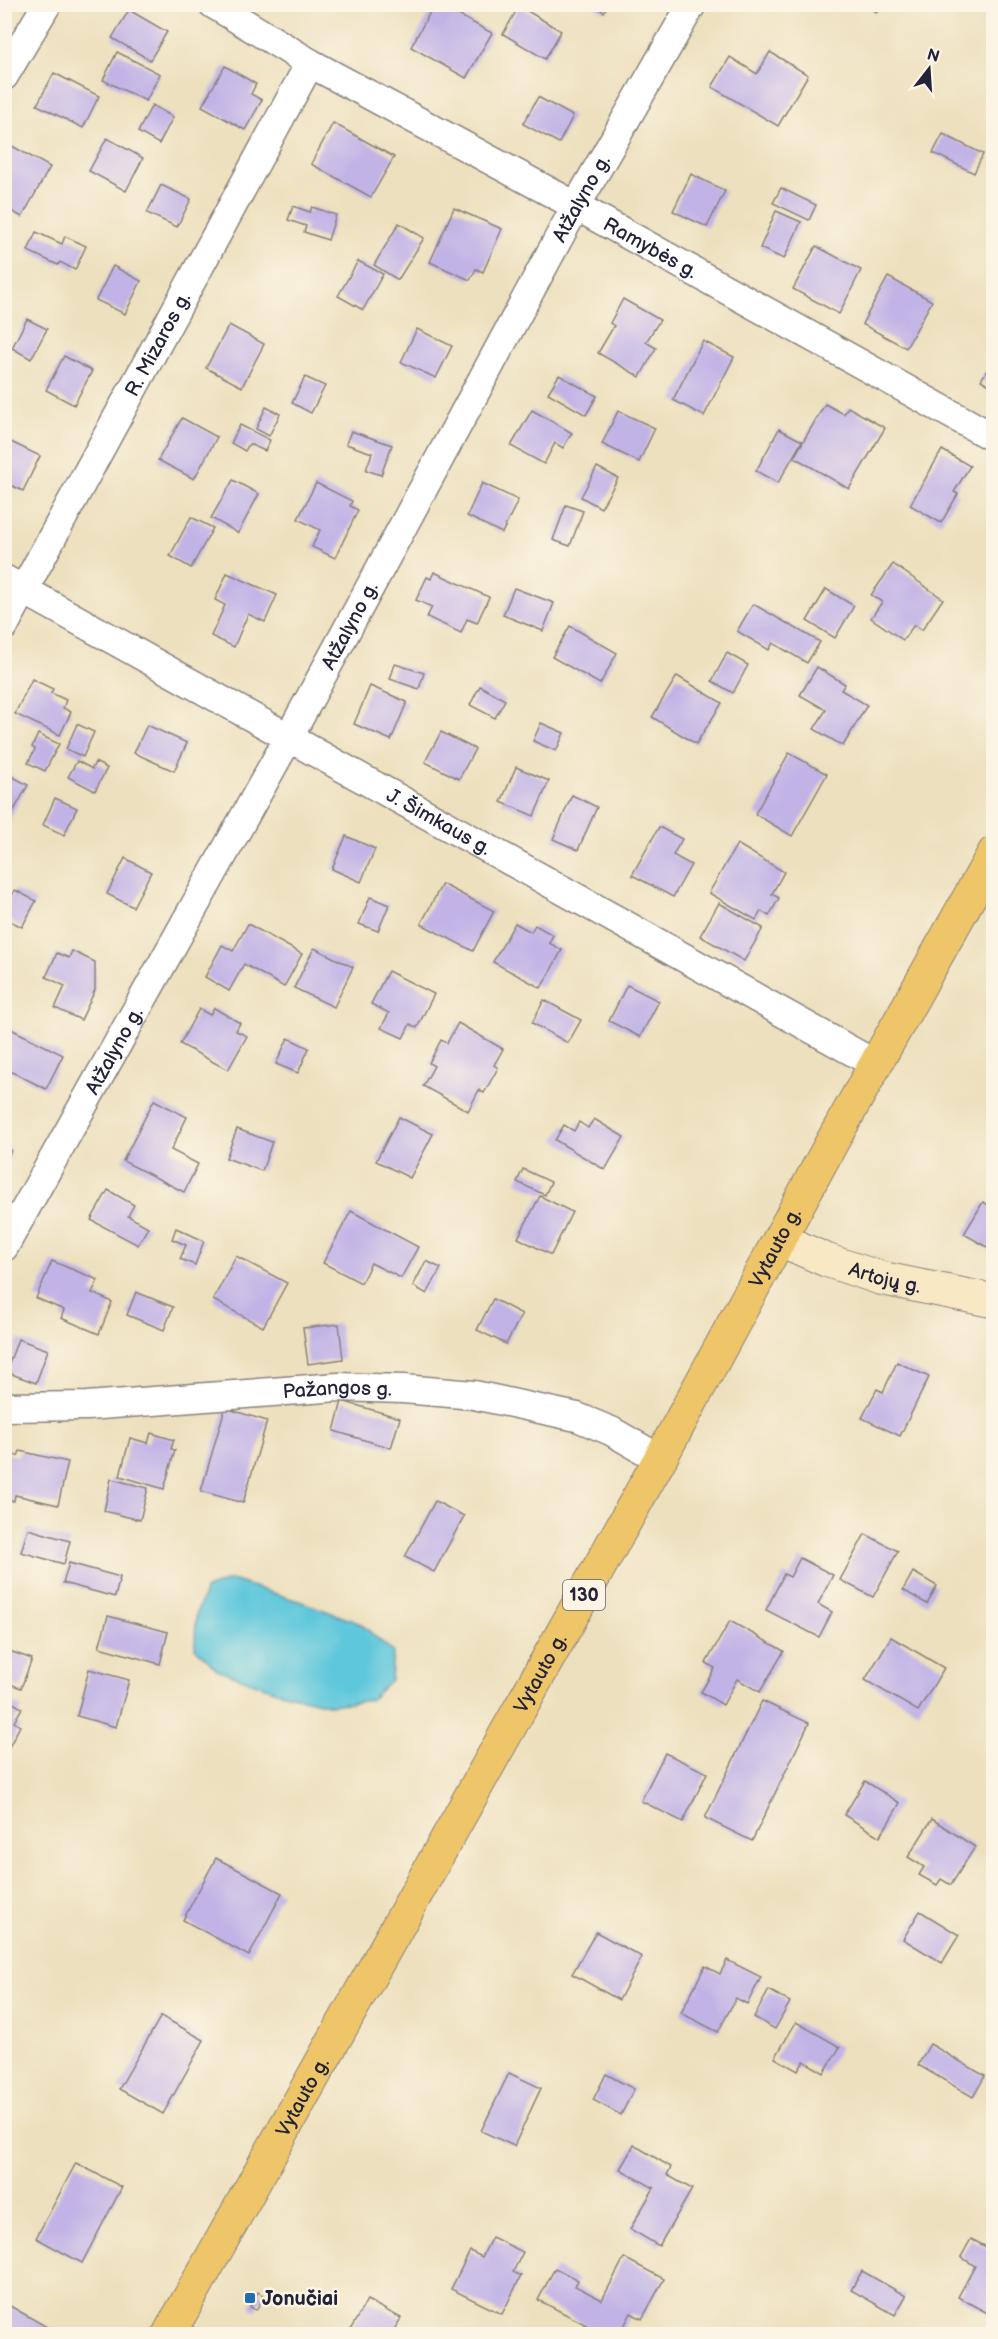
<svg xmlns="http://www.w3.org/2000/svg" width="998" height="2339" font-family="'Balsamiq Sans',sans-serif">
<rect width="100%" height="100%" fill="#fcf5e5"/>
<filter id="ink" filterUnits="userSpaceOnUse"><feTurbulence type="fractalNoise" baseFrequency=".0167" numOctaves="2"/><feDisplacementMap in="SourceGraphic" scale="12" xChannelSelector="R" yChannelSelector="G"/><feConvolveMatrix kernelMatrix="1 2 1 2 8 2 1 2 1" color-interpolation-filters="sRGB"/></filter>
<filter id="wash" filterUnits="userSpaceOnUse"><feTurbulence type="fractalNoise" baseFrequency=".008" numOctaves="4" result="noise"/><feDisplacementMap in="SourceGraphic" scale="24" xChannelSelector="R" yChannelSelector="G"/><feGaussianBlur stdDeviation="1.35" result="paint"/><feColorMatrix in="noise" values="0 0 0 0 0 0 0 0 0 0 0 0 0 0 0 0 0 1.4 0 .05"/><feComposite in="paint" operator="in"/></filter>
<g filter="url(#wash)">
<rect width="100%" height="100%" fill="#ede0be"/>
<path fill="#5fc7dc" stroke="#40748c" stroke-width="1.5" d="M231,1580L305,1603L361,1624L393,1652L391,1680L370,1700L331,1705L276,1691L217,1669L195,1648L196,1615L206,1589Z"/>
<g id="blocks">
<g fill="#c1b3e6">
<path d="M591,4H608L604,12Z"/>
<path d="M861,4H881L877,12Z"/>
<path d="M434,5H440L492,33L466,78L411,47Z"/>
<path d="M519,6L561,31L545,59L503,34Z"/>
<path d="M129,10L167,32L150,60L112,38Z"/>
<path d="M117,52L160,74L146,101L103,80Z"/>
<path d="M770,52L808,75L778,126L712,87L730,57L757,74Z"/>
<path d="M225,66L256,84L251,94L262,100L245,130L202,106Z"/>
<path d="M54,73L99,96L83,128L37,105Z"/>
<path d="M538,97L573,116L559,143L523,124Z"/>
<path d="M152,105L173,117L159,144L138,132Z"/>
<path d="M333,123L394,157L371,197L311,164Z"/>
<path d="M943,134L983,154L974,173L933,153Z"/>
<path d="M107,138L143,158L126,191L89,171Z"/>
<path d="M12,146L50,167L22,217L4,207V160Z"/>
<path d="M691,174L725,191L707,227L673,211Z"/>
<path d="M161,185L191,199L177,227L147,213Z"/>
<path d="M781,188L816,205L809,220L773,203Z"/>
<path d="M293,206L310,212L312,207L336,215L328,240L304,232L306,226L288,220Z"/>
<path d="M454,208L502,229L483,272L476,269L470,280L430,262Z"/>
<path d="M776,211L801,222L784,259L760,248Z"/>
<path d="M399,223L424,238L398,280L374,265Z"/>
<path d="M36,232L62,244L65,236L86,246L75,270L60,262L58,265L28,251Z"/>
<path d="M816,246L861,270L839,314L793,289Z"/>
<path d="M358,261L383,274L363,310L338,296Z"/>
<path d="M113,266L141,281L125,314L96,300Z"/>
<path d="M888,277L932,301L906,348L862,324Z"/>
<path d="M623,299L660,320L646,342L656,348L640,377L598,353L614,326L610,323Z"/>
<path d="M27,319L47,329L31,359L12,348Z"/>
<path d="M229,325L264,344L242,387L206,368Z"/>
<path d="M417,329L452,346L436,378L401,362Z"/>
<path d="M703,341L734,357L704,416L673,400Z"/>
<path d="M64,356L92,371L74,405L46,390Z"/>
<path d="M994,358V388L981,380Z"/>
<path d="M559,375L597,396L586,415L548,393Z"/>
<path d="M305,377L325,386L311,413L292,403Z"/>
<path d="M825,404L844,414L848,407L885,428L849,489L794,457Z"/>
<path d="M266,407L280,414L269,436L256,429Z"/>
<path d="M532,410L572,433L563,448L555,443L544,464L511,446Z"/>
<path d="M618,411L655,428L639,462L602,444Z"/>
<path d="M182,418L217,437L194,479L158,460Z"/>
<path d="M240,425L270,440L265,451L249,444L245,451L231,443Z"/>
<path d="M779,429L802,441L778,483L756,471Z"/>
<path d="M351,431L392,445L381,475L366,470L372,453L346,444Z"/>
<path d="M9,441L40,456L23,491L4,482V449Z"/>
<path d="M942,450L970,466L954,492L958,494L941,523L910,505Z"/>
<path d="M597,467L618,478L601,508L581,497Z"/>
<path d="M233,480L259,494L238,533L211,518Z"/>
<path d="M316,483L352,501L350,506L358,510L335,558L312,547L320,530L298,519Z"/>
<path d="M482,483L518,500L502,533L467,516Z"/>
<path d="M566,505L583,511L570,546L553,540Z"/>
<path d="M191,517L213,528L191,568L170,556Z"/>
<path d="M893,564L943,599L922,630L914,625L903,640L871,618L882,602L871,595Z"/>
<path d="M434,572L489,597L477,623L467,619L461,633L427,617L432,607L416,600L427,577L431,579Z"/>
<path d="M227,573L277,595L265,622L248,614L234,647L211,636L225,605L215,600Z"/>
<path d="M514,588L554,603L543,631L503,615Z"/>
<path d="M826,589L854,606L835,638L807,621Z"/>
<path d="M753,604L820,642L807,663L773,643L769,650L737,631Z"/>
<path d="M570,626L617,653L600,684L552,657Z"/>
<path d="M727,653L748,665L733,693L712,681Z"/>
<path d="M395,664L424,673L419,689L390,679Z"/>
<path d="M817,667L845,684L841,690L867,705L843,746L814,729L826,710L800,695Z"/>
<path d="M677,676L722,703L696,744L652,717Z"/>
<path d="M32,679L53,689L51,693L66,700L63,708L71,712L60,735L15,714Z"/>
<path d="M370,686L407,702L391,740L354,724Z"/>
<path d="M480,686L505,700L495,718L470,705Z"/>
<path d="M541,723L564,733L556,751L533,741Z"/>
<path d="M77,724L94,732L83,757L66,749Z"/>
<path d="M147,725L187,743L174,771L134,753Z"/>
<path d="M441,732L475,749L459,779L425,762Z"/>
<path d="M38,734L59,744L45,771L28,763L35,749L32,747Z"/>
<path d="M789,753L827,774L792,836L755,814Z"/>
<path d="M77,761L92,769L95,762L107,768L95,791L68,777Z"/>
<path d="M516,767L549,781L534,816L501,802Z"/>
<path d="M4,772L28,785L4,828Z"/>
<path d="M572,795L597,807L578,850L553,839Z"/>
<path d="M55,798L77,808L64,835L43,825Z"/>
<path d="M659,827L682,839L673,855L691,865L673,897L632,875Z"/>
<path d="M346,836L375,849L361,882L332,869Z"/>
<path d="M737,844L784,872L772,894L779,898L769,916L761,911L756,920L709,893Z"/>
<path d="M125,858L151,872L133,907L107,894Z"/>
<path d="M442,884L494,911L473,951L421,924Z"/>
<path d="M15,890L36,901L22,927L4,918V909Z"/>
<path d="M370,897L389,905L378,931L359,924Z"/>
<path d="M719,903L763,928L744,961L700,936Z"/>
<path d="M515,923L531,932L535,925L553,935L549,943L562,950L541,988L493,962Z"/>
<path d="M248,924L302,954L284,987L244,964L229,991L205,977L222,945L233,951Z"/>
<path d="M314,948L353,967L334,1007L294,988Z"/>
<path d="M72,951L95,962V990L81,1020L55,1008L65,986L46,977L57,953L69,958Z"/>
<path d="M388,971L434,994L417,1028L410,1024L403,1038L381,1028L389,1013L371,1004Z"/>
<path d="M627,985L659,1001L640,1037L609,1021Z"/>
<path d="M544,1000L581,1020L568,1043L532,1023Z"/>
<path d="M214,1008L240,1023L236,1031L247,1036L228,1070L180,1044L199,1009L210,1015Z"/>
<path d="M458,1023L503,1049L494,1065L498,1068L484,1093L479,1090L468,1111L423,1086L434,1066L429,1063L441,1040L447,1043Z"/>
<path d="M9,1028L63,1055L46,1089L4,1068V1036Z"/>
<path d="M288,1038L309,1048L298,1073L276,1064Z"/>
<path d="M154,1100L187,1117L171,1150L198,1164L184,1192L123,1161Z"/>
<path d="M399,1117L433,1134L410,1178L376,1161Z"/>
<path d="M594,1119L624,1137L605,1170L555,1140L564,1125L574,1131L579,1122L588,1128Z"/>
<path d="M237,1129L272,1142L262,1171L226,1158Z"/>
<path d="M4,1147L11,1150L5,1166H4Z"/>
<path d="M523,1169L551,1182L545,1195L517,1182Z"/>
<path d="M108,1190L134,1205L128,1216L148,1227L138,1245L91,1220Z"/>
<path d="M540,1196L572,1212L551,1255L518,1238Z"/>
<path d="M983,1202L994,1208V1251L964,1234Z"/>
<path d="M351,1211L418,1247L401,1278L371,1263L361,1283L323,1263Z"/>
<path d="M176,1228L204,1241L195,1265L180,1259L186,1245L172,1239Z"/>
<path d="M236,1256L287,1283L263,1327L213,1300Z"/>
<path d="M52,1261L98,1280L92,1293L112,1302L99,1334L61,1318L64,1310L36,1298Z"/>
<path d="M426,1261L441,1268L427,1294L413,1286Z"/>
<path d="M136,1292L173,1307L164,1330L127,1315Z"/>
<path d="M493,1299L522,1314L506,1344L477,1330Z"/>
<path d="M339,1324L343,1359L308,1364L303,1328Z"/>
<path d="M18,1339L48,1350L36,1383L6,1372Z"/>
<path d="M897,1362L929,1377L900,1436L862,1418L877,1389L883,1392Z"/>
<path d="M342,1401L400,1418L391,1448L334,1431Z"/>
<path d="M225,1408L267,1421L243,1503L201,1491Z"/>
<path d="M151,1433L174,1440L171,1449L175,1450L164,1489L120,1476L130,1438L148,1443Z"/>
<path d="M20,1451L68,1462L58,1505L15,1495L14,1501L4,1499V1453L18,1456Z"/>
<path d="M111,1479L148,1488L140,1520L104,1511Z"/>
<path d="M435,1501L464,1516L434,1572L405,1557Z"/>
<path d="M28,1529L70,1541L64,1564L21,1552Z"/>
<path d="M865,1534L898,1551L873,1597L840,1580Z"/>
<path d="M800,1558L833,1575L818,1604L832,1612L819,1637L766,1610L784,1574L790,1577Z"/>
<path d="M69,1563L120,1577L115,1597L63,1583Z"/>
<path d="M913,1572L937,1586L927,1604L903,1590Z"/>
<path d="M108,1616L168,1632L160,1664L99,1647Z"/>
<path d="M730,1621L784,1651L760,1692L737,1679L723,1705L701,1692L715,1668L706,1663Z"/>
<path d="M891,1637L944,1668L918,1711L865,1680Z"/>
<path d="M4,1649L32,1659L21,1688L4,1682Z"/>
<path d="M89,1669L129,1680L116,1727L77,1716Z"/>
<path d="M4,1698L22,1708L14,1722L20,1726L8,1749L4,1747Z"/>
<path d="M762,1701L809,1723L752,1841L705,1818Z"/>
<path d="M665,1753L707,1773L683,1822L641,1801Z"/>
<path d="M865,1781L900,1803L880,1837L844,1815Z"/>
<path d="M932,1819L975,1847L951,1885L941,1879L937,1885L919,1875L924,1867L908,1857Z"/>
<path d="M216,1858L282,1893L249,1956L183,1920Z"/>
<path d="M920,1911L959,1935L942,1963L903,1939Z"/>
<path d="M596,1932L642,1957L619,2000L572,1974Z"/>
<path d="M727,1960L761,1977L747,2004L736,1998L718,2032L681,2013L705,1966L720,1974Z"/>
<path d="M769,1990L790,2002L775,2029L754,2017Z"/>
<path d="M161,2016L204,2040L163,2114L119,2089Z"/>
<path d="M796,2022L840,2047L824,2073L804,2061L798,2071L775,2058Z"/>
<path d="M930,2044L985,2076L973,2097L918,2065Z"/>
<path d="M509,2073L541,2088L514,2146L481,2131Z"/>
<path d="M606,2074L634,2089L621,2115L593,2100Z"/>
<path d="M634,2145L671,2167L667,2175L692,2189L659,2246L630,2229L654,2188L620,2169Z"/>
<path d="M76,2163L122,2187L82,2263L36,2238Z"/>
<path d="M492,2237L523,2252L513,2272L521,2276L502,2314L451,2289L470,2251L482,2257Z"/>
<path d="M971,2239L994,2251L992,2268L994,2269V2310L991,2315L958,2297L975,2266L961,2257Z"/>
<path d="M624,2258L664,2279L642,2319L631,2313L620,2334H604L538,2300L555,2268L578,2280L575,2286L602,2300Z"/>
<path d="M862,2271L906,2296L895,2315L851,2290Z"/>
<path d="M258,2292L264,2296L256,2310L250,2307Z"/>
<path d="M367,2300L401,2318L392,2334H348Z"/>
<path d="M10,2306L47,2327L43,2334H4V2316Z"/>
</g>
</g>
</g>
<g filter="url(#ink)">
<use href="#blocks" fill-opacity="0" stroke="#88817c" stroke-width="1.5"/>
<g fill="none" stroke-linecap="round" stroke-linejoin="round">
<defs>
<g id="minor">
<path id="s1" d="M213,4L310,63L576,206L994,438"/>
<path d="M4,76L47,4"/>
<path id="s2" d="M4,579L875,1064"/>
<path id="s3" d="M4,626L310,63"/>
<path id="s4" d="M4,1247L289,737L576,206L692,4"/>
<path id="s5" d="M4,1407L87,1406L338,1387L403,1389L474,1395L577,1417L611,1431L660,1459"/>
</g>
<g id="secondary">
<path id="s6" d="M781,1240L826,1260L880,1278L994,1301"/>
</g>
<g id="primary">
<path id="s7" d="M169,2334L660,1459L832,1142L994,853"/>
</g>
</defs>
<use href="#minor" stroke="#88817c" stroke-width="31"/>
<use href="#secondary" stroke="#88817c" stroke-width="35"/>
<use href="#primary" stroke="#88817c" stroke-width="35"/>
<use href="#minor" stroke="#fff" stroke-width="28"/>
<use href="#secondary" stroke="#f8e8c3" stroke-width="33"/>
<use href="#primary" stroke="#eec569" stroke-width="33"/>
</g>
</g>
<rect fill="#1f6fb2" stroke="#fcf5e5" stroke-width="2" x="244" y="2292" width="12" height="12" rx="3"/>
<g text-anchor="middle" stroke-width="5" stroke-linejoin="round" paint-order="stroke">
<rect fill="#fcf5e5" stroke="#63616e" stroke-width="1.5" x="563" y="1580" width="42" height="30" rx="4.5"/>
<g font-size="18" font-weight="bold" fill="#22223b">
<text x="584" y="1601">130</text>
</g>
<g font-size="20" fill="#22223b" stroke="#fcf5e5">
<text dy="7" stroke="none"><textPath href="#s4" startOffset="1197">Atžalyno g.</textPath></text>
<text dy="7" stroke="none"><textPath href="#s1" startOffset="501">Ramybės g.</textPath></text>
<text dy="7" stroke="none"><textPath href="#s3" startOffset="321">R. Mizaros g.</textPath></text>
<text dy="7" stroke="none"><textPath href="#s4" startOffset="711">Atžalyno g.</textPath></text>
<text dy="7" stroke="none"><textPath href="#s2" startOffset="498">J. Šimkaus g.</textPath></text>
<text dy="7" stroke="none"><textPath href="#s4" startOffset="225">Atžalyno g.</textPath></text>
<text dy="7" stroke="none"><textPath href="#s7" startOffset="1244">Vytauto g.</textPath></text>
<text dy="7" stroke="none"><textPath href="#s6" startOffset="111">Artojų g.</textPath></text>
<text dy="7" stroke="none"><textPath href="#s5" startOffset="334">Pažangos g.</textPath></text>
<text dy="7" stroke="none"><textPath href="#s7" startOffset="758">Vytauto g.</textPath></text>
<text dy="7" stroke="none"><textPath href="#s7" startOffset="272">Vytauto g.</textPath></text>
</g>
<g font-size="20" font-weight="bold" fill="#22223b" stroke="#fcf5e5" text-anchor="start">
<text x="262" y="2305">Jonučiai</text>
</g>
</g>
<rect width="998" height="2339" fill="none" stroke="#fcf5e5" stroke-width="24"/>
<g transform="translate(929 69) rotate(17)" stroke="#fcf5e5" stroke-width="4.5" paint-order="stroke">
<path d="M0-4.5L10 22L0 15L-10 22Z" fill="#22223b"/>
<text y="-9" font-size="16" font-weight="bold" text-anchor="middle" fill="#22223b">N</text>
</g>
</svg>
